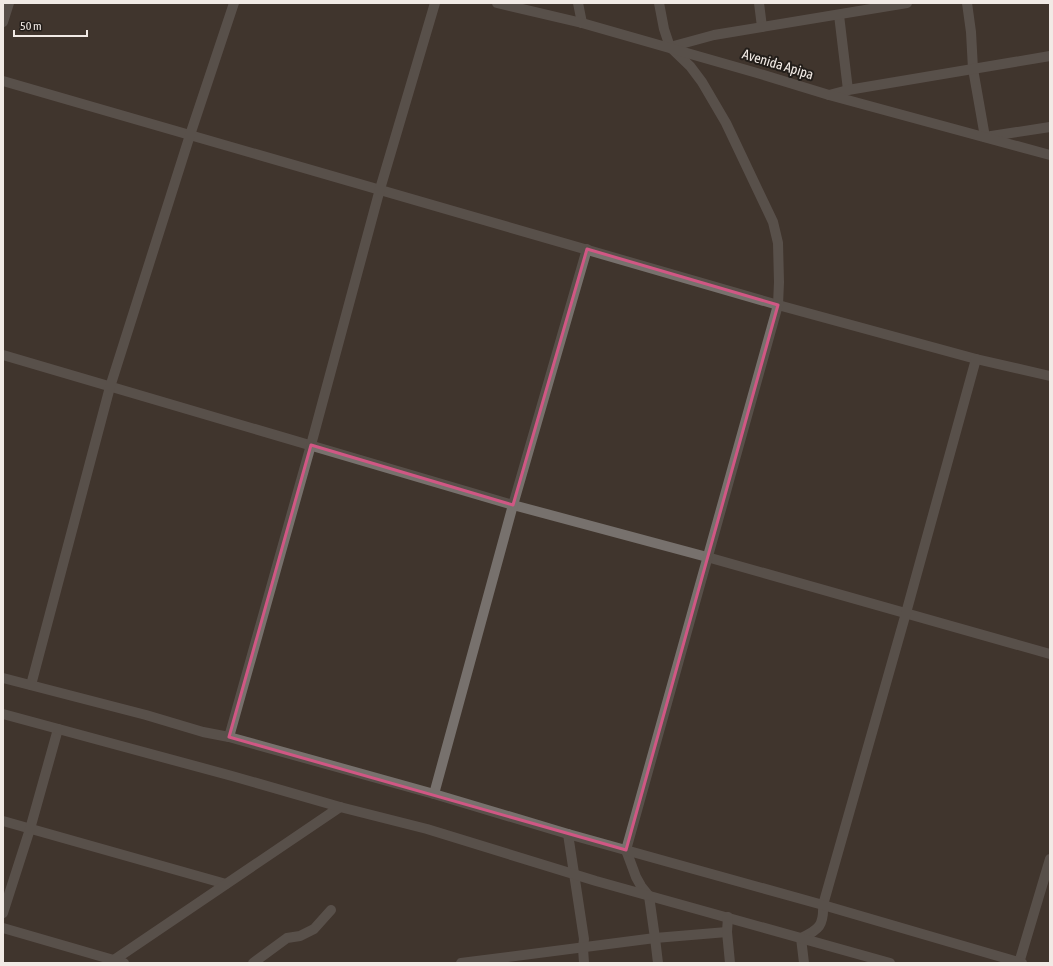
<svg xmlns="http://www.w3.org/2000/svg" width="1053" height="966" font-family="'Asap Condensed',sans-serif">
<rect width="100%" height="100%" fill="#40352d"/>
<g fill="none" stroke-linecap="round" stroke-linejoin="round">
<g stroke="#77716d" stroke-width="10">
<path d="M578,3L582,23"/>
<path d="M759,3L762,27"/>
<path d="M967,3L971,32L973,69L985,137L1050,127"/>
<path d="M839,15L848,90"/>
<path d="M3,22L9,3"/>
<path d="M670,47L714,35L907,3"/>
<path d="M3,81L778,305L976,359L1050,376"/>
<path d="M829,95L848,90L1050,56"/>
<path d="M3,355L513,505L707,557L1050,654"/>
<path d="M31,685L110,387L190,135L234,3"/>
<path d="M229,737L311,445L380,189L435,3"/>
<path d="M434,794L513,505L587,249"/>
<path d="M3,821L226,884"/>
<path d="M568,834L584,939L583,948L584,963"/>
<path d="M3,913L30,829L58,729"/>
<path d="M3,928L124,963"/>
<path d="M114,960L340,807"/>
<path d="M253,963L287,938L300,936L314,929L331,910"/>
<path d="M461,963L655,938L727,932"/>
<path d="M658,963L655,938L649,896L641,886L636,877L626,850L778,305L779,282L778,243L773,222L726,123L702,82L690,66L670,47L664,29L659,3"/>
<path d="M804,963L801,938C819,930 824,925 823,905L906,613L976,359"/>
<path d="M1019,963L1050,859"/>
</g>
<g stroke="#77716d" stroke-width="10">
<path d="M497,3L582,23L757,73L829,95L1050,155"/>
<path d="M3,678L146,715L203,732L229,737L434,794L568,834L823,905L1022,963"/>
<path d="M3,714L232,776L340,807L427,829L596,881L890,963"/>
<path d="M728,917L727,932L730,963"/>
</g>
</g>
<path d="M0 0H1053V966H0ZM587,249L778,305L626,850L229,737L311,445L513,505Z" fill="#40352d" fill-opacity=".55" fill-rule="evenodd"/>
<path fill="none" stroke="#d05784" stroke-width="3" stroke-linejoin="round" d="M587,249L778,305L626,850L229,737L311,445L513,505Z"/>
<g text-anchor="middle" stroke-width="4" stroke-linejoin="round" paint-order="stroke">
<g font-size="14" fill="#f1eae5" stroke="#231e1a">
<text transform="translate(778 64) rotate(17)" y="5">Avenida Apipa</text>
</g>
</g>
<rect width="1053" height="966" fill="none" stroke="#f1eae5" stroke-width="8"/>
<path d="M14 30v6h73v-6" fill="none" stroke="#f1eae5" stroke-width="2"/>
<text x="20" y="30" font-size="12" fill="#f1eae5" stroke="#231e1a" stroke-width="3" paint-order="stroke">50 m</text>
</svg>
